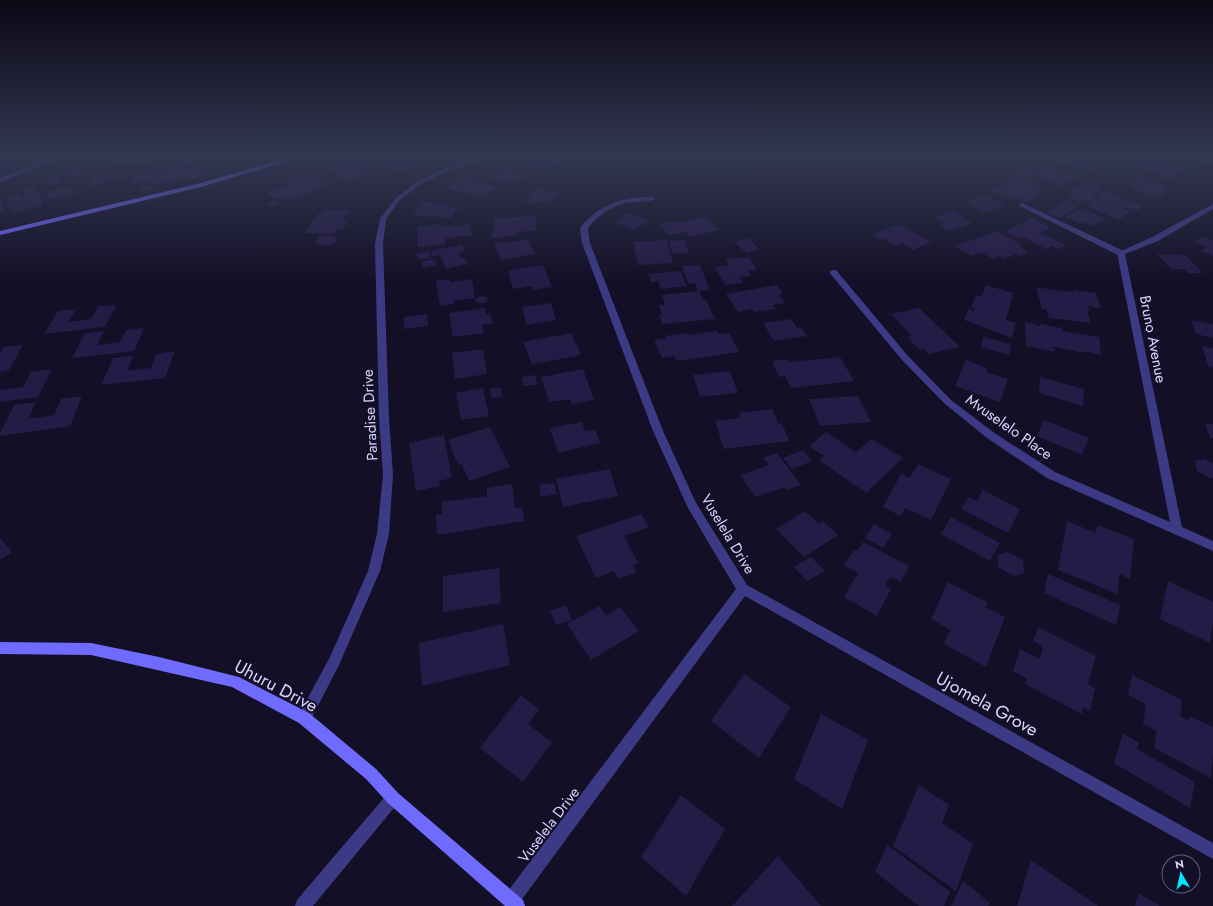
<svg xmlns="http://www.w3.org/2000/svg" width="1213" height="906" font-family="Jost,sans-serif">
<rect width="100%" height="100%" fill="#130f26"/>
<g fill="#241b47">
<path d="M2,156L4,159L12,167L0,170V157Z"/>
<path d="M354,156H373L379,160L356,168L365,175L345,182L328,167L351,160L348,158Z"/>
<path d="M399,156H418L426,165L395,173L385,159Z"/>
<path d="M537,156H557L564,161L539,169L527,159Z"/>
<path d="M867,156H901L878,162Z"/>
<path d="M1049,156L1063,160L1073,156L1101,157L1096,159L1100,161L1090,165L1098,168L1091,171L1066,162L1060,165L1044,158Z"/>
<path d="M1113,156H1135L1126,162L1114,158L1116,157Z"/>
<path d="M1189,156H1213V163L1209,165L1187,157Z"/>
<path d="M196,158V163L162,168L164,164Z"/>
<path d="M1144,161L1155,165L1162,161L1186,169L1171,179L1136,166Z"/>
<path d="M1028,165L1039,170L1026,176L1015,172Z"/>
<path d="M203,167L201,177L147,185L149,181L131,183L133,177H136L138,173L154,171L153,174Z"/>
<path d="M77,168L88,171L78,176L67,173Z"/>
<path d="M1051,168L1076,178L1058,186L1034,175Z"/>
<path d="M510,169L524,177L507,184L490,175L500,171L503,172Z"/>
<path d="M128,172L126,179L114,181L116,173Z"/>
<path d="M112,173V177L104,179L103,184L90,186L91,178Z"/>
<path d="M1018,174L1039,185L1036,187L1045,191L1033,196L1037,198L1025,202L1017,198L1011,200L990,190L1009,183L1003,180Z"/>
<path d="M463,176L476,180L474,181L496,187L484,197L447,189Z"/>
<path d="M58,177L60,184L49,187L46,180Z"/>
<path d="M299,177L305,181L314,177L326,185L287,201L281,197L275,199L267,193L288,185L285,182Z"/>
<path d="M1141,178L1169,187L1159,198L1130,188Z"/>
<path d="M1088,184L1103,190L1092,196L1095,198L1086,202L1082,200L1078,202L1068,197L1072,195L1067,192Z"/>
<path d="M153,185L154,190L139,193V188Z"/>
<path d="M72,186L75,195L49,199L47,192Z"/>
<path d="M36,187L43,205L14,212V209L10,210L7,198L20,194L22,199L25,198L23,190Z"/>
<path d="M538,188L559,193L547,204L538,202L534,204L523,201Z"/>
<path d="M1104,192L1129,202L1143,206L1137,211L1126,207L1123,209L1130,211L1119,220L1088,206L1093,204L1090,202Z"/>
<path d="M0,195L4,211L0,212Z"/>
<path d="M984,195L1005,206L985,213L965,202Z"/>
<path d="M276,200L281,203L272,207L267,204Z"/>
<path d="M1066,200L1079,206L1059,218L1046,212Z"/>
<path d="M423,201L433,202L431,203L458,208L451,218L412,215Z"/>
<path d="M1081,208L1106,219L1093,226L1083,222L1080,224L1065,217Z"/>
<path d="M325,209L349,210L342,221H348L342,229H337L333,234L304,233L318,214H321Z"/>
<path d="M952,211L972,223L949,231L939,225L944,223L934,217Z"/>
<path d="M628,213L649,220L635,230L615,223Z"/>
<path d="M532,216L536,217V230L515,233V236L491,238V233H494V218Z"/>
<path d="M705,216L719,230L690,237L685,232L669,235L659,225L676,220L679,223Z"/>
<path d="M1032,218L1051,228L1040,233L1066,245L1058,249L1052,246L1046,249L1025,238L1021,239L1005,231Z"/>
<path d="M441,224V227L470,224L472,235L445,238V244L418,247L417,227Z"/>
<path d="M899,224L931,242L913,250L903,243L896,246L883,238L879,240L871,235Z"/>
<path d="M997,231L1022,245L1020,246L1028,253L1020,256L1016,254L1004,259L999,256L993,259L981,252L971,256L955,246Z"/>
<path d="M329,235L336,238V241L331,244L321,246L315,243L319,237Z"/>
<path d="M1202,236L1213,241V256L1201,251L1207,247L1195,242Z"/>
<path d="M748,238L760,249L747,253L734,242Z"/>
<path d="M528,239L535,254L501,260L494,244Z"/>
<path d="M666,240L673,263L638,265L633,242Z"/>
<path d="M684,240L689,253L673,254L669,241Z"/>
<path d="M462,245L465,251L459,252L461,259L465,258L467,264L446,269L440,255L433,257L431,251Z"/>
<path d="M429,251L431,258L419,260L416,254Z"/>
<path d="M1157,254L1185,255L1203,273H1188L1184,269H1171Z"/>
<path d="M749,257L757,270L748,271L751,276L740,277L743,283L725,285L715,267L729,265L726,259Z"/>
<path d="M434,259L437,265L423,268L422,262Z"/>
<path d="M543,265L552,287L533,290L532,286L513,289L508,271Z"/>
<path d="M700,265L710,290L697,291L695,283L688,284L682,266Z"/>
<path d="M680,271L687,286L661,289L658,281L651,282L648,274Z"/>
<path d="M450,279V282L472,279L475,298L453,301L454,304L440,306L436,281Z"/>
<path d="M777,285L783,294H779L785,303L773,305L776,309L754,312L752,309L738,312L726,294Z"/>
<path d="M986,285L1013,293L1006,320L1016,323L1012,338L964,320L968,309L974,311L975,308L971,307L976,296H982Z"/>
<path d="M1036,287L1062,291L1074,292L1073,290L1096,293L1101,308L1088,306L1090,310H1087L1091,323L1049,318L1046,309H1042Z"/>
<path d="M699,291L703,300H706L715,319L662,324L659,315H662L659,305H665L662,295Z"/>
<path d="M479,296L487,297L488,301L483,303H477L475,299Z"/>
<path d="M551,303L556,320L527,325L522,307Z"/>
<path d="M116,305L105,327L44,334L58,311L76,309L69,322L91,319L98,306Z"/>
<path d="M485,308L486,315L490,314L492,324L482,325L484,333L453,337L449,313Z"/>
<path d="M919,308L960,347L929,354L924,349L920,350L907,337L912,336L891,314Z"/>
<path d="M427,314L428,326L404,329V317Z"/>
<path d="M791,319L797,328L801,327L807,336L774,341L763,323Z"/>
<path d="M1191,320L1213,324V338L1196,334Z"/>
<path d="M1025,322L1040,326V324L1062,328L1063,331L1099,337L1101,355L1084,351V353L1054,347L1055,352L1026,346Z"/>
<path d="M144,328L134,351L72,358L85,333L104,331L97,345L120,342L126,330Z"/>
<path d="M717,331L719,334L729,333L739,352L677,361L674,356L662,358L654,340L666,338L665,336L688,333L689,335Z"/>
<path d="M571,333L581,354L577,355L578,356L532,364L523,342Z"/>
<path d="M983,337L1011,344L1009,355L981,347Z"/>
<path d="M23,345L9,370L0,372V353L3,347Z"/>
<path d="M1202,346L1213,348V367L1208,366Z"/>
<path d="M483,349L487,374L455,379L452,353Z"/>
<path d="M175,351L165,378L101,385L113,358L133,356L127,371L151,368L156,354Z"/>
<path d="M840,357L854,381L791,388L785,376L779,377L772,361L787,359L789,362Z"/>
<path d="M966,360L987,368L986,372L1008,379L1000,402L955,386Z"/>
<path d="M52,369L38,397L0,402V390L23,387L31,372Z"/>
<path d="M583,369L594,400L572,404L570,399L549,402L541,377Z"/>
<path d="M730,371L738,393L700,397L693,375Z"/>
<path d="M535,375L537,385L523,386L522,377Z"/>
<path d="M1040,377L1084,389L1083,406L1039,393Z"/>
<path d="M501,387L502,397L491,398L490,389Z"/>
<path d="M483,388L489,416L461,420L456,393Z"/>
<path d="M82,396L70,426L0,436V433L14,405L36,402L28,419L54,415L61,399Z"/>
<path d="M858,396L871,422L820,426L809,399Z"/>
<path d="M772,409L778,424L782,423L789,441L724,449L715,421L740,418L739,413Z"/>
<path d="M1044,420L1089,438L1082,455L1037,436Z"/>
<path d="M582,422L585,431L595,429L600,443L558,453L550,428Z"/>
<path d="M1205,423L1213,424V438H1210Z"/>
<path d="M490,427L510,467L469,481L462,464L458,465L448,440Z"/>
<path d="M826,432L856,452L872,439L903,458L866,493L819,460L824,456L809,446Z"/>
<path d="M444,435L452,478L439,481L440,486L416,491L409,443Z"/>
<path d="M803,450L812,461L792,469L783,458Z"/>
<path d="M777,453L801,485L787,490L785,487L755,497L740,475L769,465L763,458Z"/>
<path d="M1204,459L1213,463V478H1210L1197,471L1195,461Z"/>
<path d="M918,464L951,479L931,520L905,508L901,516L883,507L901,474L910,478Z"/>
<path d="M610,469L618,496L563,507L556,479Z"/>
<path d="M554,483L557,494L541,497L539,485Z"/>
<path d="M512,484L515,508L522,507L524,521L437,535L436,515L442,514V502L487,496V488Z"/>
<path d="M983,490L1020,509L1008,533L961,509L968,497L977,501Z"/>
<path d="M805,511L819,524L823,521L838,535L804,557L776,529Z"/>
<path d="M641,514L649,527L624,536L638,563L633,565L637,573L618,579L614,571L596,578L576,536Z"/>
<path d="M951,517L1000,543L990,561L941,534Z"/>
<path d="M1067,521L1096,533L1097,525L1134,539L1130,579L1120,574L1117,594L1058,570Z"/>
<path d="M874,524L892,534L883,548L865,538Z"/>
<path d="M0,538L12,552L0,560Z"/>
<path d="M863,542L909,566L901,582L890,577L885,586L891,589L877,616L844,597L858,573L844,565L854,550L857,551Z"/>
<path d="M1008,552L1023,560L1024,573L1014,576L998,567L997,555Z"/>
<path d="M811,557L825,571L807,581L794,567Z"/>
<path d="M499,568L501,603L443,612V576Z"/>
<path d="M1048,574L1120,605L1116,625L1044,593Z"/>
<path d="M1168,581L1213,602V624L1210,643L1160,619Z"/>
<path d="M948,582L988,603L985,607L1005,617L986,667L944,644L950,630L931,619Z"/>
<path d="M566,605L572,620L556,625L550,611Z"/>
<path d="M599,606L606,616L620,607L639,631L591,660L567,624Z"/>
<path d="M503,624L510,665L422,686L419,643Z"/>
<path d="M1038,627L1096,656L1088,684L1095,688L1090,711L1083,707L1082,714L1025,684L1027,679L1013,671L1020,649L1040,659L1043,646L1033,641Z"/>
<path d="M744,674L791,707L759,758L711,721Z"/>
<path d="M1132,675L1182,700L1180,716L1189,721L1190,716L1213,727V756L1211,778L1154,748L1157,731L1143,724L1146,704L1128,695Z"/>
<path d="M521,695L539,709L528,724L552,742L523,782L480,748Z"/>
<path d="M821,714L868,740L842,809L794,779Z"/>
<path d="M1123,733L1139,743L1137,749L1195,782L1190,808L1114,763Z"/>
<path d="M919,785L949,805L942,823L973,844L956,891L893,846Z"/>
<path d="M681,795L725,829L686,896L641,857Z"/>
<path d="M887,845L950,892L944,906H919L875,872Z"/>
<path d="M778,856L821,906H732Z"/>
<path d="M1031,860L1098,906H1017Z"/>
<path d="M963,881L990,903L988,906H951Z"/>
<path d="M1138,893L1160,906H1135Z"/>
</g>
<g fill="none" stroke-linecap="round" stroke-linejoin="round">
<g fill="#3d3a85" fill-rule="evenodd">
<path d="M1022,203L1124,251L1125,253L1124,255H1118L1020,206L1019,205Z"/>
<path d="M393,791L398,793L400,798L398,803L313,906H295L297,900L388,793Z"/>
</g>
<g fill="#3d3a85" fill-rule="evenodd">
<path d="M57,156H65L0,182V178Z"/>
<path d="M97,156L121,158L163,156C151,164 109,165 97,156Z"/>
<path d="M482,156H491L450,170L422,183L400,200L386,219L383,244L389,418L393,475L389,534L380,571L339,665L309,723L304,725L299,723L297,718L330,657L368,571L377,534L383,475L379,418L375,244L380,219L396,198L418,181L446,168Z"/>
<path d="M652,197L655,199L654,200C647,202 640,201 632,202C614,204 599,214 588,228L590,243L663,431L696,503L747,585L1213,843V859L745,596L517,906H505L503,901L505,895L736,589L688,508L653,431L582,243L580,228C599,204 623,197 652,197Z"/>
<path d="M1213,204V209L1158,241L1125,254L1182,527L1213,541V551L1047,478L987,438L945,404L902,360L829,272L833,270H836L908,356L951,400L993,432L1055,472L1170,522L1117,253L1152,237Z"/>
</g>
<g fill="#6f6bff" fill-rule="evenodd">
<path d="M295,156H304L201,187L0,235V231L197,184Z"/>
<path d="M0,642L91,643L159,657L239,677L309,713L376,769L398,793L523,900L525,906H505L388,803L366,779L299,723L232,687L91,655L0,654Z"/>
</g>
</g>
<linearGradient id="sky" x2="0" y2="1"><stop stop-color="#0a0815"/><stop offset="0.55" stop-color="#333752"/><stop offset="1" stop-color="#333752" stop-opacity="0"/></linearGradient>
<rect width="1213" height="283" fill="url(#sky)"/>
<g text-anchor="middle" stroke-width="4" stroke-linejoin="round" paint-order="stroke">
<g font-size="15" fill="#d9d4ff" stroke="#130f26">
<text transform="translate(1153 339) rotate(79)" y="5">Bruno Avenue</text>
<text transform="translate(370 415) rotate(-93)" y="5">Paradise Drive</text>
<text transform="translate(1009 427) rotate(35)" y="5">Mvuselelo Place</text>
<text transform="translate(728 534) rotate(59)" y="5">Vuselela Drive</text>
<text transform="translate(549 825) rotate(-53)" y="5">Vuselela Drive</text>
</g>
<g font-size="18" fill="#d9d4ff" stroke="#130f26">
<text transform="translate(276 686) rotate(28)" y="6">Uhuru Drive</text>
<text transform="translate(987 704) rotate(29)" y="6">Ujomela Grove</text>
</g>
</g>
<g transform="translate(1181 874) rotate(351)"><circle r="19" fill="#130f26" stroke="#625e7d"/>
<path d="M0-3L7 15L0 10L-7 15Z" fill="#00e5ff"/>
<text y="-6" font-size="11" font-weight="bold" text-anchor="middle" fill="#d9d4ff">N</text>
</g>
</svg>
